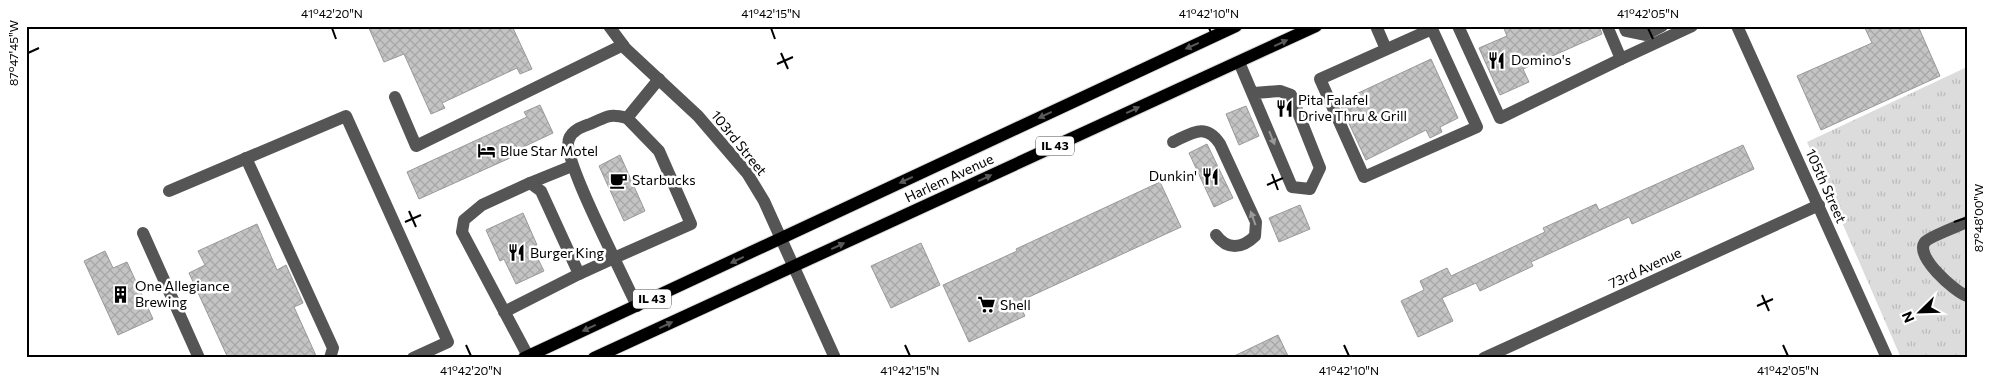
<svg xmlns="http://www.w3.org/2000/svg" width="1993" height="384" font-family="Commissioner,sans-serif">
<defs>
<pattern id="grass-tufts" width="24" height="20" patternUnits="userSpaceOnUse" patternTransform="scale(1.25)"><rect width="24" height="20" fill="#dcdcdc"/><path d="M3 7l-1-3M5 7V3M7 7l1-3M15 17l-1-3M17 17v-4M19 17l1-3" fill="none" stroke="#bbb"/></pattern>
<pattern id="building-cross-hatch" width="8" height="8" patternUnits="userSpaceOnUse" patternTransform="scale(1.25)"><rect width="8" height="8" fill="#c4c4c4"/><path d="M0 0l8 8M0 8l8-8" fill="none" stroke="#a7a7a7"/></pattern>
</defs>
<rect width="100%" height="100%" fill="#fff"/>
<path fill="url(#grass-tufts)" d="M1967,67V358H1901L1807,142Z"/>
<g fill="url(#building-cross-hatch)" stroke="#999">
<path d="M368,26H512L532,69L520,74L517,68L442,103L445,108L431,114L404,54L384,62Z"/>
<path d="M1503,26H1599L1602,34L1523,69L1529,82L1500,95L1479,48L1507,36Z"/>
<path d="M1864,26H1918L1940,76L1821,130L1797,76L1872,43Z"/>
<path d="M1431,59L1458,118L1440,127L1442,132L1430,138L1426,130L1366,160L1339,102Z"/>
<path d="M540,105L553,133L519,149L521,153L419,199L407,172L527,117L524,112Z"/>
<path d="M1246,106L1259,136L1239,145L1226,114Z"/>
<path d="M1207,144L1233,198L1214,207L1189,153Z"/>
<path d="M1743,145L1754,169L1632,224L1629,217L1531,262L1533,266L1480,291L1476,283L1442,298L1453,321L1418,337L1401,301L1424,290L1420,281L1447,268L1451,276L1545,232L1543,228L1596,204L1599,210Z"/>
<path d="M620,155L645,211L624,221L599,166Z"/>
<path d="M1160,182L1181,227L1018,302L1025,316L969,342L943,285L1017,251L1016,249Z"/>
<path d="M1300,205L1310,229L1279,242L1269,218Z"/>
<path d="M523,213L537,245L532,247L544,271L516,284L504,259L500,261L486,230Z"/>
<path d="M257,224L277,270L286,265L303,303L294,307L317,358H228L189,273L205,265L198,251Z"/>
<path d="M921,243L940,285L891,308L871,266Z"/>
<path d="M105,251L113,268L127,262L153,319L118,335L84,261Z"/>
<path d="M1278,335L1289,358H1230Z"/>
</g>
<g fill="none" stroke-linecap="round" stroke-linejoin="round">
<defs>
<g id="major">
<path d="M524,358L1236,26"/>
<path d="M594,358L1316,26"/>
</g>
</defs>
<use href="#major" stroke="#dbdbdb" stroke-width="14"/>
<g stroke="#555" stroke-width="12">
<path d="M609,26L626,49L698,116L747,173L764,201L835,358"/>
<path d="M1376,26L1386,49"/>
<path d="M1458,26L1500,118L1621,59L1607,26"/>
<path d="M1624,26L1626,31L1645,35L1662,26"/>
<path d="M1737,26L1887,358"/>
<path d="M1432,29L1477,127L1364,177L1320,79Z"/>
<path d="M1621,59L1692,26"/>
<path d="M1239,62L1292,187L1310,189L1320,168L1291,95L1280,91L1254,93"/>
<path d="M395,97L416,146L623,45"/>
<path d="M627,118L659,151L691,224L614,258L637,306"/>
<path d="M1173,142C1192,133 1206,122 1220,144L1256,222L1255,236C1242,249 1227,250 1216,235"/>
<path d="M246,158L333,348L330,358"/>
<path d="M530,183L572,166"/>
<path d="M169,191L346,116L448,342L413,358"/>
<path d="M1967,222C1959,226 1929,237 1925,242C1914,256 1954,291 1967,296"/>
<path d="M143,233L199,358"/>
<path d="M579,274L614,258C605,238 562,155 569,139C572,130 582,127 590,124C607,117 608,113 627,118L659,79"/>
<path d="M504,312L579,274L541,191L530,183L482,205L464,220L462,232L528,356"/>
<path d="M1484,358L1819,205"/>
</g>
<use href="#major" stroke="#000" stroke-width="12"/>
</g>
<defs><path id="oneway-solid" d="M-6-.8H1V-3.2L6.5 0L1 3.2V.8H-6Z" transform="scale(1.25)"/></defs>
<g fill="#595959">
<use href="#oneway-solid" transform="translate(1281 43) rotate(-25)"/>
<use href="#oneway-solid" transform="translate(1192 46) rotate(156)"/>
<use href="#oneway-solid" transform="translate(1133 110) rotate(-25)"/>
<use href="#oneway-solid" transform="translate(1045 115) rotate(155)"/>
<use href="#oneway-solid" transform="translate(985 178) rotate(-25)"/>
<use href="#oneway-solid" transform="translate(906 180) rotate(155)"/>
<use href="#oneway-solid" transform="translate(838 246) rotate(-25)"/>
<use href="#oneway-solid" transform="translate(737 260) rotate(155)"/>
<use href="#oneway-solid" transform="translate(666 325) rotate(-25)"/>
<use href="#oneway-solid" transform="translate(589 328) rotate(155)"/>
</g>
<g fill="#999">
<use href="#oneway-solid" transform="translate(1272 138) rotate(68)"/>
<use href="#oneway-solid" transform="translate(1253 218) rotate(-110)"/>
</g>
<path fill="none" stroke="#000" stroke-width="2" d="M332,28L336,39M771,28L775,39M1209,28L1214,39M1648,28L1653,39M28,53L39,48M781,53L788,69M777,64L793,57M1272,174L1278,190M1267,185L1283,178M409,211L416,227M405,222L421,215M1954,222L1966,218M1762,295L1769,311M1757,306L1773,299M466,345L471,356M905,345L910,356M1344,345L1349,356M1783,345L1788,356"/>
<defs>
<symbol id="restaurant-bare" viewBox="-9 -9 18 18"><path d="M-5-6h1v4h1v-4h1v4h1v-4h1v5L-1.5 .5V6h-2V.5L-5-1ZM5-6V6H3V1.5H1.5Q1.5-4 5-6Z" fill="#000" stroke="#fff" stroke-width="2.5" paint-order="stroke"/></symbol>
<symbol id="hotel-bare" viewBox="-9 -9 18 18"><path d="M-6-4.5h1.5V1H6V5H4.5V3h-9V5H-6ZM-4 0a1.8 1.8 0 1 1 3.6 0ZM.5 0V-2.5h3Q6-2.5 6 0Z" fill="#000" stroke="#fff" stroke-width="2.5" paint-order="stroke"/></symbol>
<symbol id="cafe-bare" viewBox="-9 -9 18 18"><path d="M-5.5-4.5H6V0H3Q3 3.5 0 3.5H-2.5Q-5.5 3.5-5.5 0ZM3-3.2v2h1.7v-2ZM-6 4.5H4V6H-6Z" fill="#000" stroke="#fff" stroke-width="2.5" paint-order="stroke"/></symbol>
<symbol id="building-bare" viewBox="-9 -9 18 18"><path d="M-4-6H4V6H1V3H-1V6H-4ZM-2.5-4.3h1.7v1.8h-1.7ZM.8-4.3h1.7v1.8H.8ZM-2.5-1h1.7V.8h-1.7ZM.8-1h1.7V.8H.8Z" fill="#000" stroke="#fff" stroke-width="2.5" paint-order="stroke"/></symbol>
<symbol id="supermarket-bare" viewBox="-9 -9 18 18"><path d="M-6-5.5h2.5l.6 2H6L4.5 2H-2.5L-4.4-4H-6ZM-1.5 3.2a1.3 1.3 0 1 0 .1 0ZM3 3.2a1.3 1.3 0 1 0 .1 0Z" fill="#000" stroke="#fff" stroke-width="2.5" paint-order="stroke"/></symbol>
</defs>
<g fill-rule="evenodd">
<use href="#restaurant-bare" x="1484" y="48" width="25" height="25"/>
<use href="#restaurant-bare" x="1272" y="96" width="25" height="25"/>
<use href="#hotel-bare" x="474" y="138" width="25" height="25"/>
<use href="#restaurant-bare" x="1198" y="164" width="25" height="25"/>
<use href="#cafe-bare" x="606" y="168" width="25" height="25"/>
<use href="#restaurant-bare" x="504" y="240" width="25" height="25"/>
<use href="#building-bare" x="108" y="282" width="25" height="25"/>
<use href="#supermarket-bare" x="974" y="292" width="25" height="25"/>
</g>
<g text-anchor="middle" stroke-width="5" stroke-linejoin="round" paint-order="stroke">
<g fill="#fff" stroke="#4c4c4c" stroke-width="1">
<rect x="1036" y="136.5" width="38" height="19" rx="4"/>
<rect x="633" y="289.5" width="38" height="19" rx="4"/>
</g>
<g font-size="12" font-weight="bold" fill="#000">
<text x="1055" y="150">IL 43</text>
<text x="652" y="303">IL 43</text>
</g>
<g font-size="14" fill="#000" stroke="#fff" text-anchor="start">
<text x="1511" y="65">Domino's</text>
<text x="1298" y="105">Pita Falafel<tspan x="1298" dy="16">Drive Thru &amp; Grill</tspan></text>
<text x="500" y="156">Blue Star Motel</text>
<text x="1197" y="181" text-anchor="end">Dunkin'</text>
<text x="632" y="185">Starbucks</text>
<text x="530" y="258">Burger King</text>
<text x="135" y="291">One Allegiance<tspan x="135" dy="16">Brewing</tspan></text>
<text x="1000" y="310">Shell</text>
</g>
<g font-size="14" fill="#000" stroke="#fff">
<text transform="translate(739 143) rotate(51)" y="5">103rd Street</text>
<text transform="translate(949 178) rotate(-25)" y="5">Harlem Avenue</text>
<text transform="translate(1826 186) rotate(66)" y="5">105th Street</text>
<text transform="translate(1645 268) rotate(-25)" y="5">73rd Avenue</text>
</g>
</g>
<rect width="1993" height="384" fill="none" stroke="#ffffff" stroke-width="55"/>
<g transform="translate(1920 312) rotate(247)" stroke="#ffffff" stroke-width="4" paint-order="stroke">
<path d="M0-4L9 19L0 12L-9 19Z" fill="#000000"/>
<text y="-8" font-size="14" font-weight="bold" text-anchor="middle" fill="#000000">N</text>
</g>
<rect x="28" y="28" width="1938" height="328" fill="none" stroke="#000" stroke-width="2"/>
<g font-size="12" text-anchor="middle" fill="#000">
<text x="332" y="18">41°42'20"N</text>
<text x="771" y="18">41°42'15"N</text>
<text x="1209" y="18">41°42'10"N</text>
<text x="1648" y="18">41°42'05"N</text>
<text transform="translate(14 53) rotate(-90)" y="4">87°47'45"W</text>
<text transform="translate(1979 218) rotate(-90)" y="4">87°48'00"W</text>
<text x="471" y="375">41°42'20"N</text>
<text x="910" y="375">41°42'15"N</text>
<text x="1349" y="375">41°42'10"N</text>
<text x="1788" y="375">41°42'05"N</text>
</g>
</svg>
